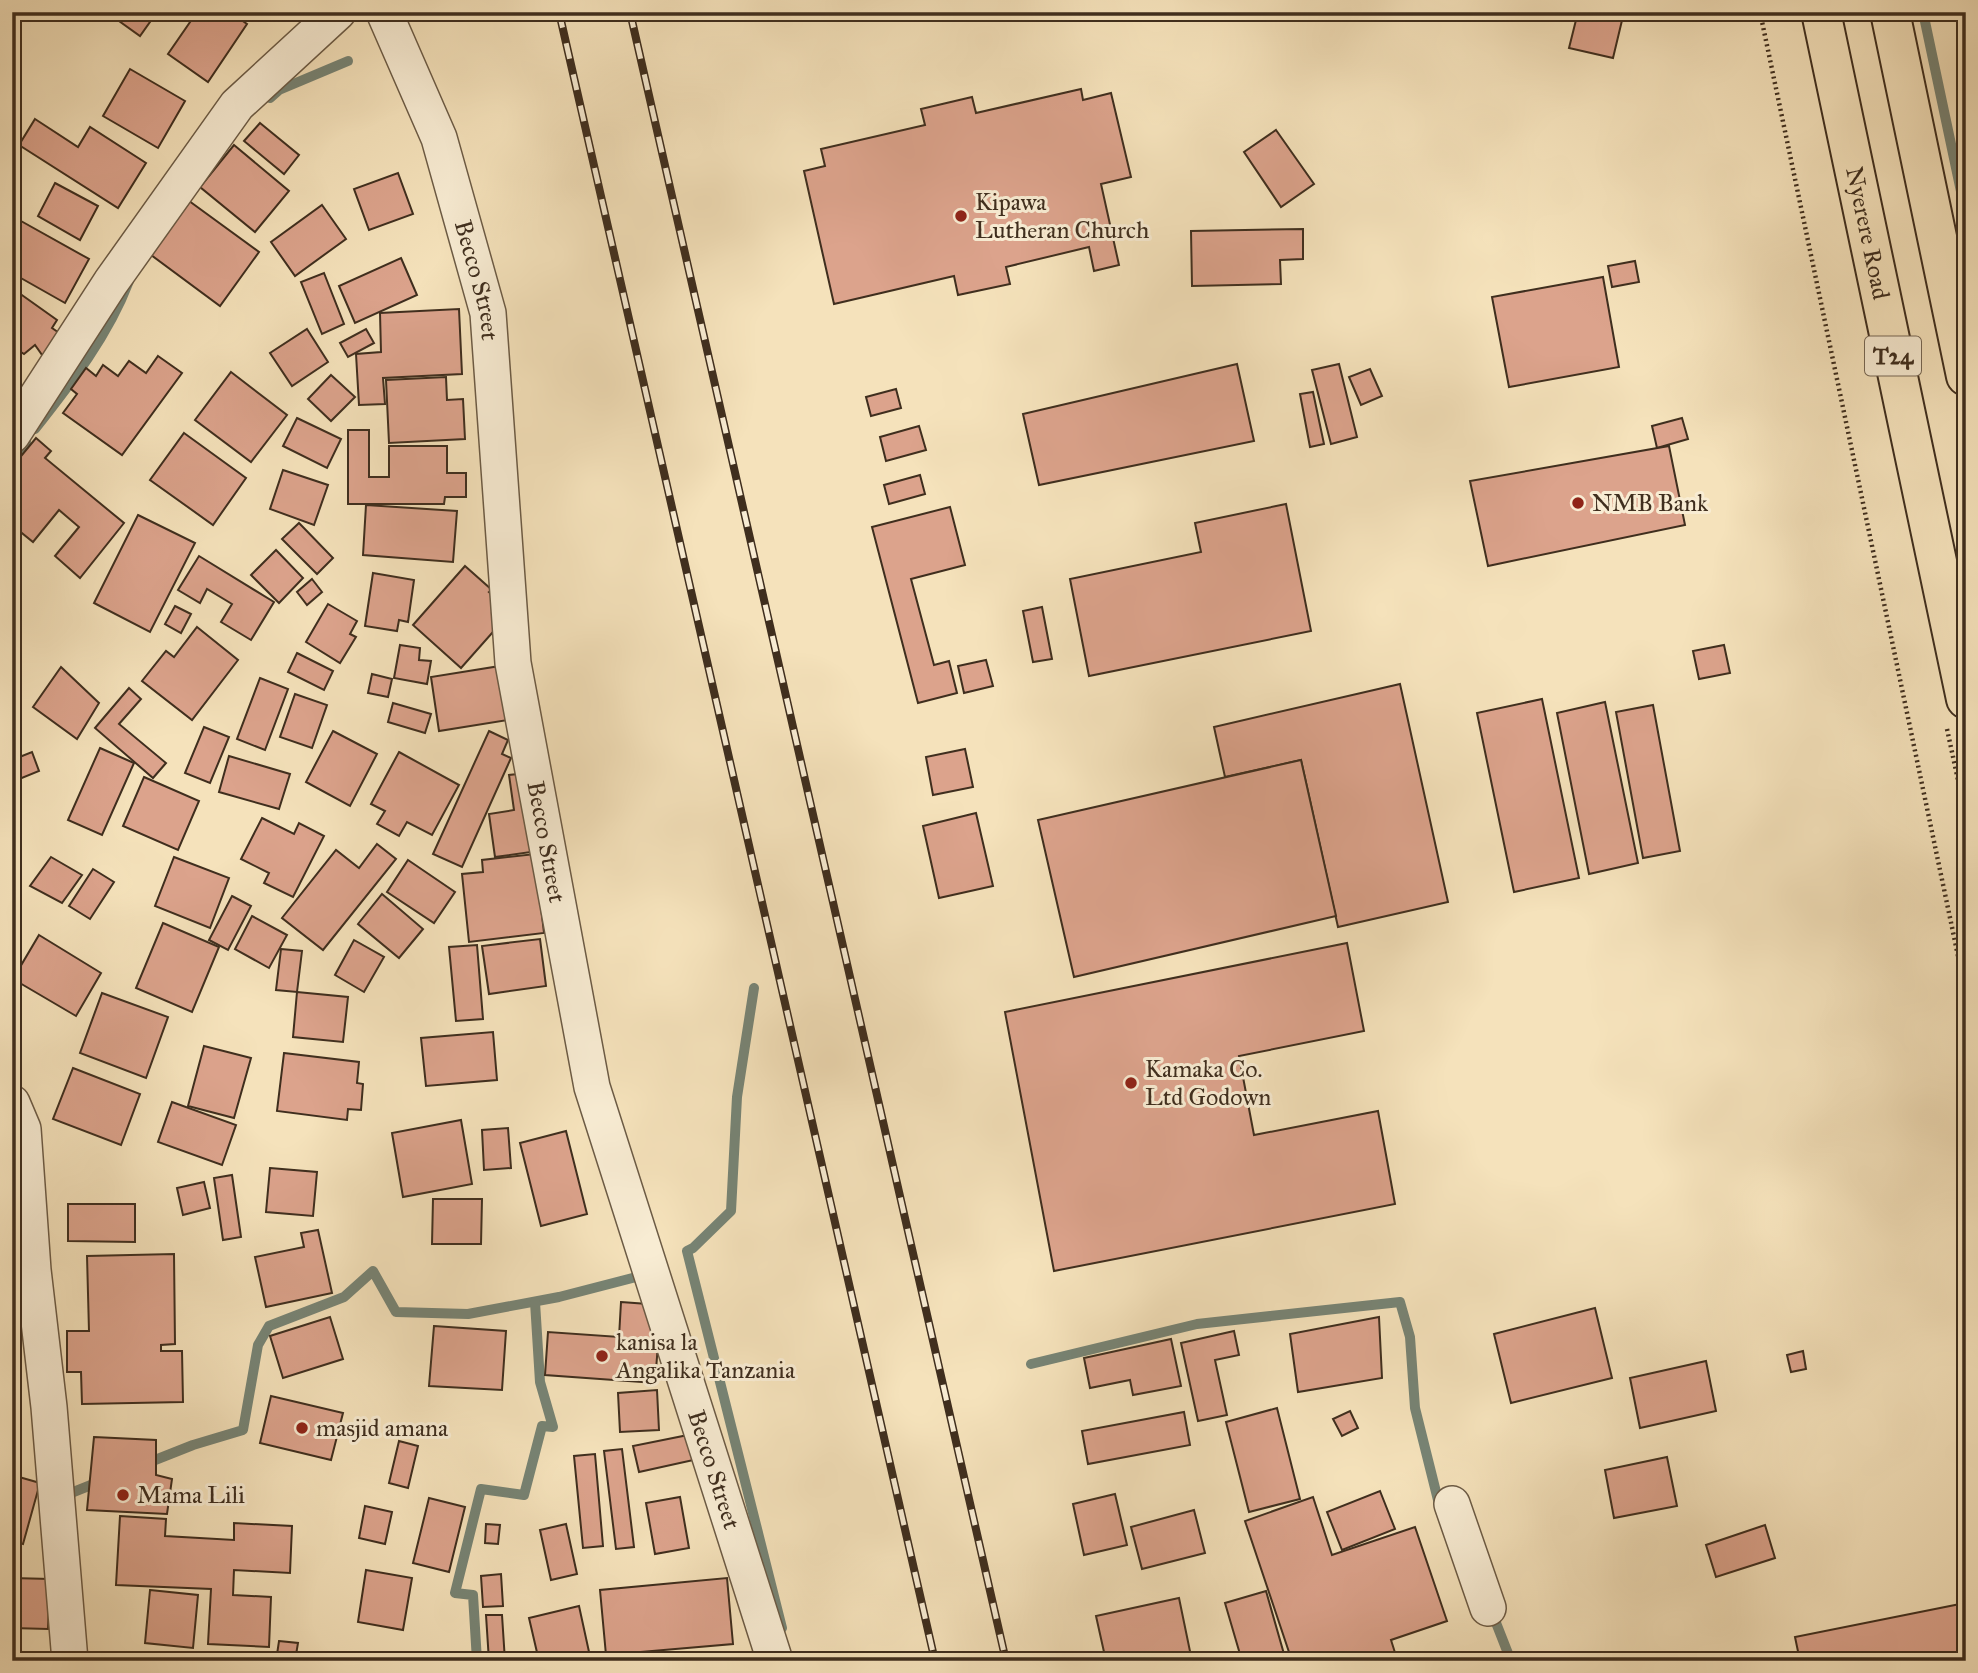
<svg xmlns="http://www.w3.org/2000/svg" width="1978" height="1673" font-family="'IM FELL Great Primer',serif">
<rect width="100%" height="100%" fill="#f5e2bb"/>
<filter id="stains"><feTurbulence type="fractalNoise" baseFrequency=".00286" numOctaves="4"/><feColorMatrix values="0 0 0 0 .2 0 0 0 0 .09 0 0 0 0 .02 0 0 0 .5 -.17"/></filter>
<radialGradient id="worn" r=".72"><stop offset=".6" stop-color="#630" stop-opacity="0"/><stop offset="1" stop-color="#630" stop-opacity=".3"/></radialGradient>
<g fill="none" stroke-linecap="round" stroke-linejoin="round">
<g stroke="#778475" stroke-width="10">
<path d="M1923,12L1966,215"/>
<path d="M270,98L279,90L348,61"/>
<path d="M35,429C72,382 108,336 129,281"/>
<path d="M12,459L26,442"/>
<path d="M754,988L737,1097L731,1211L693,1248L687,1251L782,1628"/>
<path d="M1031,1364L1197,1324L1400,1302L1410,1337L1415,1408L1440,1508"/>
<path d="M145,1464L193,1445L243,1430L258,1345L269,1326L344,1297L373,1271L396,1312L468,1314L559,1297L644,1275"/>
<path d="M71,1493L101,1481"/>
<path d="M1491,1610L1511,1661"/>
<path d="M477,1661L473,1595L455,1593L481,1489L524,1495L542,1426L553,1427L540,1382L535,1302"/>
</g>
</g>
<g fill="#dca38c" stroke="#3f2e1e" stroke-width="2">
<path d="M125,12H157L140,36L119,21Z"/>
<path d="M197,12H230L247,24L208,82L168,54Z"/>
<path d="M1578,12H1624L1613,58L1569,48Z"/>
<path d="M130,69L185,101L158,148L103,116Z"/>
<path d="M1081,89L1083,100L1111,93L1131,177L1101,184L1119,265L1094,271L1089,247L1006,267L1010,284L958,295L954,276L834,304L804,171L825,166L821,149L925,125L921,109L972,97L976,113Z"/>
<path d="M35,119L78,147L90,127L146,163L118,208L19,145Z"/>
<path d="M260,123L299,155L284,174L244,141Z"/>
<path d="M1276,130L1314,184L1281,207L1244,152Z"/>
<path d="M234,145L289,191L255,232L200,187Z"/>
<path d="M398,173L413,214L369,230L354,189Z"/>
<path d="M55,183L98,206L80,240L38,216Z"/>
<path d="M185,198L259,252L220,306L147,252Z"/>
<path d="M322,205L346,239L295,276L271,242Z"/>
<path d="M12,216L89,259L65,303L12,273Z"/>
<path d="M1303,229V259L1280,260L1281,284L1192,286L1191,231Z"/>
<path d="M401,258L417,295L355,323L339,286Z"/>
<path d="M1635,261L1639,282L1612,287L1608,266Z"/>
<path d="M324,273L344,324L322,334L301,282Z"/>
<path d="M1603,277L1619,367L1509,387L1492,297Z"/>
<path d="M12,288L57,320L52,328L65,337L47,362L35,345L24,354L12,346Z"/>
<path d="M459,309L462,374L383,378L385,404L359,405L356,354L381,352L380,313Z"/>
<path d="M307,329L328,362L292,386L270,353Z"/>
<path d="M366,329L374,343L348,357L340,343Z"/>
<path d="M158,356L182,373L122,455L63,413L77,394L71,389L86,368L96,376L103,365L118,376L129,361L146,373Z"/>
<path d="M1237,364L1254,441L1039,485L1023,414Z"/>
<path d="M1339,364L1357,437L1331,444L1312,370Z"/>
<path d="M1370,369L1382,396L1361,405L1349,377Z"/>
<path d="M231,372L287,415L251,462L195,420Z"/>
<path d="M331,375L355,397L331,421L308,399Z"/>
<path d="M446,377L447,400L463,399L465,439L389,443L386,380Z"/>
<path d="M896,389L901,408L871,416L866,397Z"/>
<path d="M1313,392L1324,444L1310,447L1300,394Z"/>
<path d="M297,418L341,439L327,468L283,446Z"/>
<path d="M1682,418L1688,439L1657,448L1652,426Z"/>
<path d="M919,426L926,450L886,461L880,437Z"/>
<path d="M348,430H369V477H389V446H447V473H466V497H445L444,504H348Z"/>
<path d="M184,433L246,478L213,525L150,480Z"/>
<path d="M36,438L51,451L45,458L124,523L80,578L55,556L79,527L59,510L33,542L12,525V467Z"/>
<path d="M1669,446L1685,525L1488,566L1470,481Z"/>
<path d="M283,470L328,485L314,525L270,509Z"/>
<path d="M920,475L925,494L889,504L884,485Z"/>
<path d="M1286,504L1311,631L1089,676L1070,579L1201,552L1195,523Z"/>
<path d="M366,505L457,511L453,562L363,555Z"/>
<path d="M950,507L965,565L911,579L934,665L949,661L957,693L918,703L872,527Z"/>
<path d="M138,515L195,543L150,632L94,603Z"/>
<path d="M299,523L333,558L317,574L282,539Z"/>
<path d="M276,550L303,578L279,603L251,575Z"/>
<path d="M199,556L274,602L251,640L221,622L232,604L207,589L200,603L178,590Z"/>
<path d="M465,566L492,590L489,592L501,603L492,613L506,626L496,637L492,633L461,668L413,625Z"/>
<path d="M373,573L414,580L408,622L399,620L397,631L365,626Z"/>
<path d="M312,579L322,592L307,605L297,592Z"/>
<path d="M328,604L357,621L350,634L356,637L340,663L306,642Z"/>
<path d="M175,606L191,614L181,633L165,624Z"/>
<path d="M1042,607L1052,659L1033,662L1023,611Z"/>
<path d="M197,627L238,660L192,720L142,681L166,651L174,657Z"/>
<path d="M400,645L420,648L419,660L431,661L427,684L394,678Z"/>
<path d="M1724,645L1730,673L1699,679L1693,651Z"/>
<path d="M297,653L333,671L324,690L288,672Z"/>
<path d="M986,660L993,686L964,693L958,666Z"/>
<path d="M500,666L508,720L439,731L431,677Z"/>
<path d="M61,667L99,703L77,739L33,707Z"/>
<path d="M372,674L392,679L388,697L368,693Z"/>
<path d="M260,678L288,689L265,750L237,739Z"/>
<path d="M1400,684L1448,902L1338,927L1301,760L1225,777L1214,727Z"/>
<path d="M129,688L141,699L119,724L166,763L153,778L95,728Z"/>
<path d="M295,694L327,705L312,748L280,737Z"/>
<path d="M1542,699L1579,878L1514,892L1477,713Z"/>
<path d="M1605,702L1638,863L1589,874L1557,713Z"/>
<path d="M393,703L431,714L425,733L388,722Z"/>
<path d="M1653,705L1680,851L1643,858L1616,712Z"/>
<path d="M204,727L229,737L210,783L185,773Z"/>
<path d="M333,731L377,754L350,806L306,782Z"/>
<path d="M489,731L508,740L502,754L511,758L462,867L433,854Z"/>
<path d="M100,748L134,763L102,835L68,820Z"/>
<path d="M965,749L973,787L933,795L926,757Z"/>
<path d="M32,752L39,771L12,782V760Z"/>
<path d="M399,752L459,785L432,835L407,822L399,836L377,824L385,811L371,804Z"/>
<path d="M229,756L290,774L279,809L219,792Z"/>
<path d="M1301,760L1336,916L1074,977L1038,820Z"/>
<path d="M527,773L538,851L495,857L489,814L514,810L509,775Z"/>
<path d="M144,777L199,801L178,850L123,826Z"/>
<path d="M976,813L993,886L939,898L923,826Z"/>
<path d="M262,818L294,834L299,823L324,836L293,897L264,883L269,873L241,859Z"/>
<path d="M377,844L396,859L323,950L282,918L336,850L359,868Z"/>
<path d="M535,854L544,933L469,942L462,874L483,872L482,860Z"/>
<path d="M51,857L82,875L62,903L30,886Z"/>
<path d="M174,857L229,878L210,928L155,906Z"/>
<path d="M408,860L455,892L434,923L387,892Z"/>
<path d="M93,869L114,882L90,919L69,906Z"/>
<path d="M382,894L423,929L399,958L358,924Z"/>
<path d="M232,896L251,906L228,950L209,940Z"/>
<path d="M252,916L287,935L269,968L235,949Z"/>
<path d="M163,923L219,947L192,1012L136,988Z"/>
<path d="M39,935L101,973L76,1016L13,979Z"/>
<path d="M540,939L546,986L489,994L482,946Z"/>
<path d="M354,940L384,957L364,992L335,975Z"/>
<path d="M1347,943L1364,1031L1239,1056L1254,1135L1378,1111L1395,1204L1054,1271L1005,1012Z"/>
<path d="M477,945L483,1019L456,1021L449,947Z"/>
<path d="M281,949L302,951L297,992L276,990Z"/>
<path d="M297,992L348,997L343,1042L293,1037Z"/>
<path d="M102,993L168,1017L146,1078L80,1053Z"/>
<path d="M493,1032L497,1080L426,1086L421,1038Z"/>
<path d="M204,1046L251,1058L234,1118L188,1106Z"/>
<path d="M284,1053L359,1062L357,1083L363,1084L361,1110L348,1109L347,1120L277,1111Z"/>
<path d="M73,1068L140,1094L121,1145L53,1119Z"/>
<path d="M172,1102L236,1125L222,1165L158,1142Z"/>
<path d="M461,1120L472,1184L403,1197L392,1133Z"/>
<path d="M508,1128L511,1168L484,1170L482,1130Z"/>
<path d="M566,1131L587,1214L541,1226L520,1143Z"/>
<path d="M270,1168L317,1172L313,1216L266,1212Z"/>
<path d="M232,1175L241,1237L223,1240L214,1178Z"/>
<path d="M204,1182L210,1208L183,1215L177,1188Z"/>
<path d="M433,1199H482L481,1244H432Z"/>
<path d="M68,1204H135V1242L68,1241Z"/>
<path d="M318,1230L332,1293L266,1307L255,1257L304,1247L301,1233Z"/>
<path d="M174,1254L175,1344L161,1345V1351H182L183,1402L82,1404L81,1372H67V1331H89L87,1256Z"/>
<path d="M621,1302L661,1305L655,1383L545,1375L548,1332L619,1337Z"/>
<path d="M1595,1308L1612,1378L1511,1403L1494,1334Z"/>
<path d="M330,1317L343,1359L283,1378L270,1336Z"/>
<path d="M1379,1317L1382,1378L1298,1392L1290,1334Z"/>
<path d="M434,1326L506,1331L502,1390L429,1386Z"/>
<path d="M1234,1331L1239,1355L1215,1360L1227,1415L1198,1421L1181,1343Z"/>
<path d="M1171,1339L1181,1386L1133,1395L1130,1380L1090,1388L1084,1358Z"/>
<path d="M1803,1351L1806,1369L1791,1372L1787,1355Z"/>
<path d="M1706,1361L1716,1411L1640,1428L1630,1378Z"/>
<path d="M657,1390L659,1430L620,1432L618,1393Z"/>
<path d="M271,1396L343,1413L331,1460L260,1443Z"/>
<path d="M1277,1408L1300,1499L1249,1512L1226,1422Z"/>
<path d="M1350,1411L1358,1428L1342,1436L1333,1419Z"/>
<path d="M1184,1412L1190,1445L1088,1464L1082,1431Z"/>
<path d="M693,1434L698,1459L639,1472L633,1446Z"/>
<path d="M94,1437L156,1440V1475L172,1479L167,1514L87,1510Z"/>
<path d="M399,1441L418,1446L408,1488L389,1483Z"/>
<path d="M622,1449L634,1547L616,1549L604,1451Z"/>
<path d="M595,1454L603,1546L583,1548L574,1456Z"/>
<path d="M1667,1457L1677,1506L1614,1518L1605,1470Z"/>
<path d="M12,1475L40,1483L23,1544L12,1541Z"/>
<path d="M1380,1491L1395,1529L1342,1550L1327,1512Z"/>
<path d="M1115,1494L1127,1545L1084,1555L1073,1504Z"/>
<path d="M680,1497L689,1548L655,1554L646,1503Z"/>
<path d="M1313,1497L1332,1555L1415,1527L1447,1621L1391,1640L1397,1659L1391,1661H1292L1245,1521Z"/>
<path d="M429,1498L465,1507L449,1572L413,1563Z"/>
<path d="M365,1506L392,1512L385,1544L359,1538Z"/>
<path d="M1194,1510L1205,1553L1142,1569L1131,1527Z"/>
<path d="M120,1516L166,1519L165,1536L234,1540V1523L292,1526L290,1573L234,1570L233,1595L271,1597L269,1647L208,1644L211,1589L116,1585Z"/>
<path d="M486,1524L500,1525L498,1544L485,1543Z"/>
<path d="M566,1524L577,1574L551,1580L540,1530Z"/>
<path d="M1765,1525L1775,1558L1716,1577L1706,1545Z"/>
<path d="M366,1570L412,1578L403,1630L358,1622Z"/>
<path d="M501,1574L503,1606L483,1607L481,1576Z"/>
<path d="M12,1578L50,1579L48,1629L12,1628Z"/>
<path d="M727,1578L733,1644L606,1655L600,1590Z"/>
<path d="M150,1590L198,1595L193,1648L145,1643Z"/>
<path d="M1266,1591L1286,1661H1242L1225,1603Z"/>
<path d="M1179,1598L1192,1661H1106L1096,1616Z"/>
<path d="M1965,1603L1966,1656L1945,1661H1800L1795,1637Z"/>
<path d="M579,1606L591,1661H539L529,1618Z"/>
<path d="M486,1615H502L505,1661H489Z"/>
<path d="M279,1641L298,1643L295,1661H276Z"/>
</g>
<g fill="none" stroke-linecap="round" stroke-linejoin="round">
<defs>
<g id="minor">
<path id="s1" d="M384,12L439,138L488,313L513,663L592,1087L775,1661"/>
<path d="M12,435L111,282L237,105L338,12"/>
<path d="M12,1103L23,1129L33,1270L49,1407L70,1661"/>
<path d="M1452,1504L1488,1608"/>
</g>
<g id="highway">
<path id="s2" d="M1821,12L1966,699"/>
<path d="M1890,12L1966,376"/>
</g>
</defs>
<use href="#minor" stroke="#6c5b45" stroke-width="38"/>
<use href="#highway" stroke="#3f2e1e" stroke-width="42"/>
<g stroke="#3f2e1e" stroke-width="4.5" stroke-dasharray="2 3.5" stroke-linecap="butt">
<path d="M1760,12L1966,994"/>
<path d="M1947,729L1966,817"/>
</g>
<use href="#minor" stroke="#f8ecd3" stroke-width="35"/>
<use href="#highway" stroke="#f5e2bb" stroke-width="38"/>
<defs>
<g id="rail">
<path d="M559,12L935,1661"/>
<path d="M630,12L1006,1661"/>
</g>
</defs>
<use href="#rail" stroke="#3f2e1e" stroke-width="8"/>
<use href="#rail" stroke="#f8ecd3" stroke-width="5" stroke-dasharray="16" stroke-linecap="butt"/>
</g>
<g fill="#8f2418" stroke="#f8ecd3" stroke-width="2.5">
<circle cx="961" cy="216" r="7"/>
<circle cx="1578" cy="503" r="7"/>
<circle cx="1131" cy="1083" r="7"/>
<circle cx="602" cy="1356" r="7"/>
<circle cx="302" cy="1428" r="7"/>
<circle cx="123" cy="1495" r="7"/>
</g>
<g text-anchor="middle" stroke-width="6" stroke-linejoin="round" paint-order="stroke">
<rect fill="#f8ecd3" stroke="#766754" stroke-width="2" x="1865" y="336.5" width="56" height="39" rx="5"/>
<g font-size="23" font-weight="bold" fill="#3f2e1e">
<text x="1893" y="364">T24</text>
</g>
<g font-size="24" fill="#3f2e1e" stroke="#f8ecd3" text-anchor="start">
<text x="975" y="210">Kipawa<tspan x="975" dy="28">Lutheran Church</tspan></text>
<text x="1592" y="511">NMB Bank</text>
<text x="1145" y="1077">Kamaka Co.<tspan x="1145" dy="28">Ltd Godown</tspan></text>
<text x="616" y="1350">kanisa la<tspan x="616" dy="28">Angalika Tanzania</tspan></text>
<text x="316" y="1436">masjid amana</text>
<text x="137" y="1503">Mama Lili</text>
</g>
<g font-size="24" fill="#3f2e1e" stroke="#f8ecd3">
<text dy="8" stroke="none"><textPath href="#s2" startOffset="226">Nyerere Road</textPath></text>
<text dy="8" stroke="none"><textPath href="#s1" startOffset="285">Becco Street</textPath></text>
<text dy="8" stroke="none"><textPath href="#s1" startOffset="852">Becco Street</textPath></text>
<text dy="8" stroke="none"><textPath href="#s1" startOffset="1503">Becco Street</textPath></text>
</g>
</g>
<rect width="1978" height="1673" fill="none" stroke="#f5e2bb" stroke-width="42"/>
<rect x="14" y="14" width="1950" height="1645" fill="none" stroke="#3f2e1e" stroke-width="3.5"/>
<rect x="21" y="21" width="1936" height="1631" fill="none" stroke="#3f2e1e" stroke-width="2"/>
<rect width="100%" height="100%" filter="url(#stains)"/>
<rect width="100%" height="100%" fill="url(#worn)"/>
</svg>
